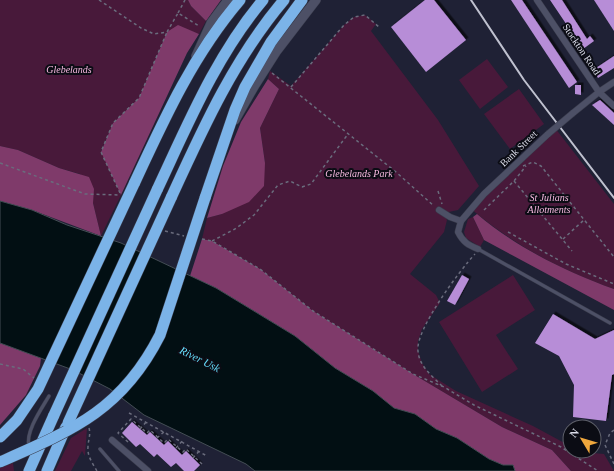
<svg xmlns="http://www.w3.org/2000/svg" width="614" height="471" font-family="Georgia,serif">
<defs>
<filter id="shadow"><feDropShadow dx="2.5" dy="-2.5" stdDeviation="0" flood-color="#0009"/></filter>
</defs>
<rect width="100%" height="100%" fill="#1f2135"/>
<g fill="#48193a">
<path d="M0,0H188L191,6L206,21L199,34L190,31L167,32L139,98L113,123L101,151L121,195L101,236L121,243L163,264L515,471L0,201L32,210L67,225L101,236L93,203V189L80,174L59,168L18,150L0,146Z"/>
<path d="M365,15L376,24L371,31L438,120L479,186L458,210L444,213L447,220L444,232L410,274L436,295L440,303L422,329L418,341V351L422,363L429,374L456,391L533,426L570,446V451L604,454L614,471H571L552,450L502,427L413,374L313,311L260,269L212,241L202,239L207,218L222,214L265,163L260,128L279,89L268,79L270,71L291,86L344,25L354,17Z"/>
<path d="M487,59L508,87L480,109L459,80Z"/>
<path d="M519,89L544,124L510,149L484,114Z"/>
<path d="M555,128L614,204V289C562,271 512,244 470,208Z"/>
<path d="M473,217L484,240L480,247L466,238L464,232L468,219Z"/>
<path d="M513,275L535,310L496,335L518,369L482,392L439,322Z"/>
<path d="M87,428L85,456L82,451L71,471H55L71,438Z"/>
<path d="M13,463L14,471H0V468Z"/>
</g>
<g fill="#7f3a6a">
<path d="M188,0H221L206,21L191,6Z"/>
<path d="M178,25L199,34L187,53L121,195L101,152L113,123L139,98L167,32Z"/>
<path d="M268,79L279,89L260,128L265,163L264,186L249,202L222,214L207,218L223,166L241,122Z"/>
<path d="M0,146L18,150L59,168L89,177L94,189L93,203L101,236L32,210L0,201Z"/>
<path d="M477,214C516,247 566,272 614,289V310L484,240L473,217Z"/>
<path d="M202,239L212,241L260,269L313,311L413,374L502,427L552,450L571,471H515L513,465H503L489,459L457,438L436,429L415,414L394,408L373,391L335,368L295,336L216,288L190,276Z"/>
<path d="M0,343L41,358L40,366L26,395L0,425Z"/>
</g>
<path fill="#020f13" stroke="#434d54" d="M0,201L32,210L67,225L121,243L216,288L295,336L335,368L373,391L394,408L415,414L436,429L457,438L489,459L503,465H513L515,471H255L246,464L144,415L110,389L73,370L0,343Z"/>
<g fill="#b78dd7" filter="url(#shadow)">
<path d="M425,0H434L466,40L426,72L391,27Z"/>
<path d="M511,0H522L577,82L569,88Z"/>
<path d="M550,0H562L587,39L590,36L594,41L583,49Z"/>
<path d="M594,0H614V31Z"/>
<path d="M614,56V68L598,78L593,70Z"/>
<path d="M575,85H581V95L575,94Z"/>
<path d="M600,100L614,113V125L592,105Z"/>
<path d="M462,275L469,279L455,305L447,301Z"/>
<path d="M553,314L595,339L614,330V374L612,375L606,421L573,417L574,385L559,356L535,343Z"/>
<path d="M132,422L147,435L150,432L164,445L168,441L182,455L186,451L200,465L194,471H184L176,463L171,467L157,454L154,457L140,444L136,447L122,433Z"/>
</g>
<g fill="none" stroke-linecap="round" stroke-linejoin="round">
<defs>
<g id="lane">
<path d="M478,249L610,323"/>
<path d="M29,446C25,432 42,408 49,396"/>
<path d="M100,449L119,471"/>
</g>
<g id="street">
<path d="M537,0L599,92L614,106"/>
<path d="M573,113L599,92L614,82"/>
<path d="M439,210L450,217L461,221L484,194L548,134"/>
<path d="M461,221L458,232C463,242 468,245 478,249"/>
<path d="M112,440L148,471"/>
</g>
<g id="secondary">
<path d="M196,56L211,23L228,0"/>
<path d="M235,120L255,85L276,52L316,0"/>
</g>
<g id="highway">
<path d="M134,184C164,119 193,55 240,0"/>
<path d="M157,190C188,124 216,56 263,0"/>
<path d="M171,198C203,128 234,59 284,0"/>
<path d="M205,198L235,110L245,87L271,42L302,0"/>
<path d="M29,471L54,415"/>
<path d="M47,471L66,427"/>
</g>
</defs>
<use href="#lane" stroke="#3b3d4d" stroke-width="4"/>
<use href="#street" stroke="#3b3d4d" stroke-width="7"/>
<use href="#secondary" stroke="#3b3d4d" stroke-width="10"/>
<use href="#highway" stroke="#3b3d4d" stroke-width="12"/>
<g stroke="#6a6c7d" stroke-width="1.5" stroke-dasharray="3 3" stroke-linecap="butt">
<path d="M99,0L141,28L154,34L167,32L178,13L199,26"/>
<path d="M178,13L185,0"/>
<path d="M272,73L396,172L434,206"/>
<path d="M291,87L344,25L354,17L365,15L379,27"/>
<path d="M0,163L85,194L119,195"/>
<path d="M523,166L533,162L541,166L614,257"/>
<path d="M514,181L572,251"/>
<path d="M438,191L442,204"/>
<path d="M120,193L101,152L113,123L139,98L167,32"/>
<path d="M484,210L514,181L526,166"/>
<path d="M165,231L184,236"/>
<path d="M508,232L566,264L614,284"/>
<path d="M202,239L212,241L260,269L313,311L413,374L444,387L474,405L561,447L598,471"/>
<path d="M563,239L585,219"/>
<path d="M212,241L235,229L254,215L278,185L290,181L302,187L311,184L348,134"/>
<path d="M0,364L23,369L34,378"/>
<path d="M442,386C432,376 419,366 418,351C415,330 460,270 475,254"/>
<path d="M129,413L207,456"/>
<path d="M89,428C91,435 88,440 88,447C87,456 93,464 97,471"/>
<path d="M140,429L148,420"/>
<path d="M614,430L610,433L605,445L614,464"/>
<path d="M157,438L165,431"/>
<path d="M128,442L118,433L131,419L147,433L150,430L164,443L168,439L183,452L186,449L202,464"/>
<path d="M176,448L184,439"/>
<path d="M193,458L201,449"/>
</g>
<use href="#lane" stroke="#4d5066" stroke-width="3"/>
<use href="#street" stroke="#4d5066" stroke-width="6"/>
<use href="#secondary" stroke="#4d5066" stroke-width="9"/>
<use href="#highway" stroke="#7bb3e8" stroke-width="11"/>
<path stroke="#bfc1cf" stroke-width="2" d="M471,0L524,80L614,198"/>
<defs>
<path id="street-bridge" d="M548,134L573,113"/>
<g id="highway-bridge">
<path d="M54,415L157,190"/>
<path d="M68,423L171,198"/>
<path d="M0,437L17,420L38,389L134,184"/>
<path d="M0,462C73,430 122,410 160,335L205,198"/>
</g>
</defs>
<use href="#street-bridge" stroke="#3b3d4d" stroke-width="7" stroke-linecap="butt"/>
<use href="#highway-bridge" stroke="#3b3d4d" stroke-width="12" stroke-linecap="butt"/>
<use href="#street-bridge" stroke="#4d5066" stroke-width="6"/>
<use href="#highway-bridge" stroke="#7bb3e8" stroke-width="11"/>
</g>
<g text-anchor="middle" stroke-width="4" stroke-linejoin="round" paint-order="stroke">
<g font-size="10" fill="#dbddea" stroke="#0b0c14">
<text transform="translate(582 49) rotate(56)" y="4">Stockton Road</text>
<text transform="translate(518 148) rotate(-44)" y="4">Bank Street</text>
</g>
<g font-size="10" font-style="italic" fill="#f4b7de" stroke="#0b0c14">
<text x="69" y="73">Glebelands</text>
<text x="359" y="177">Glebelands Park</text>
<text x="549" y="201">St Julians<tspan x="549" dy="12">Allotments</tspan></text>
</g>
<g font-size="11" font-style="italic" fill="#66defd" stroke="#0b0c14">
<text transform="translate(200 359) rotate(27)" y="4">River Usk</text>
</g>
</g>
<g transform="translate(582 439) rotate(308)"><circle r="19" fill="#0b0c14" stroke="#5e606a"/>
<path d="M0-3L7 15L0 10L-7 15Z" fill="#efa73d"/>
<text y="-6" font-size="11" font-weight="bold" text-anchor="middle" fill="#dbddea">N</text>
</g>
</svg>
